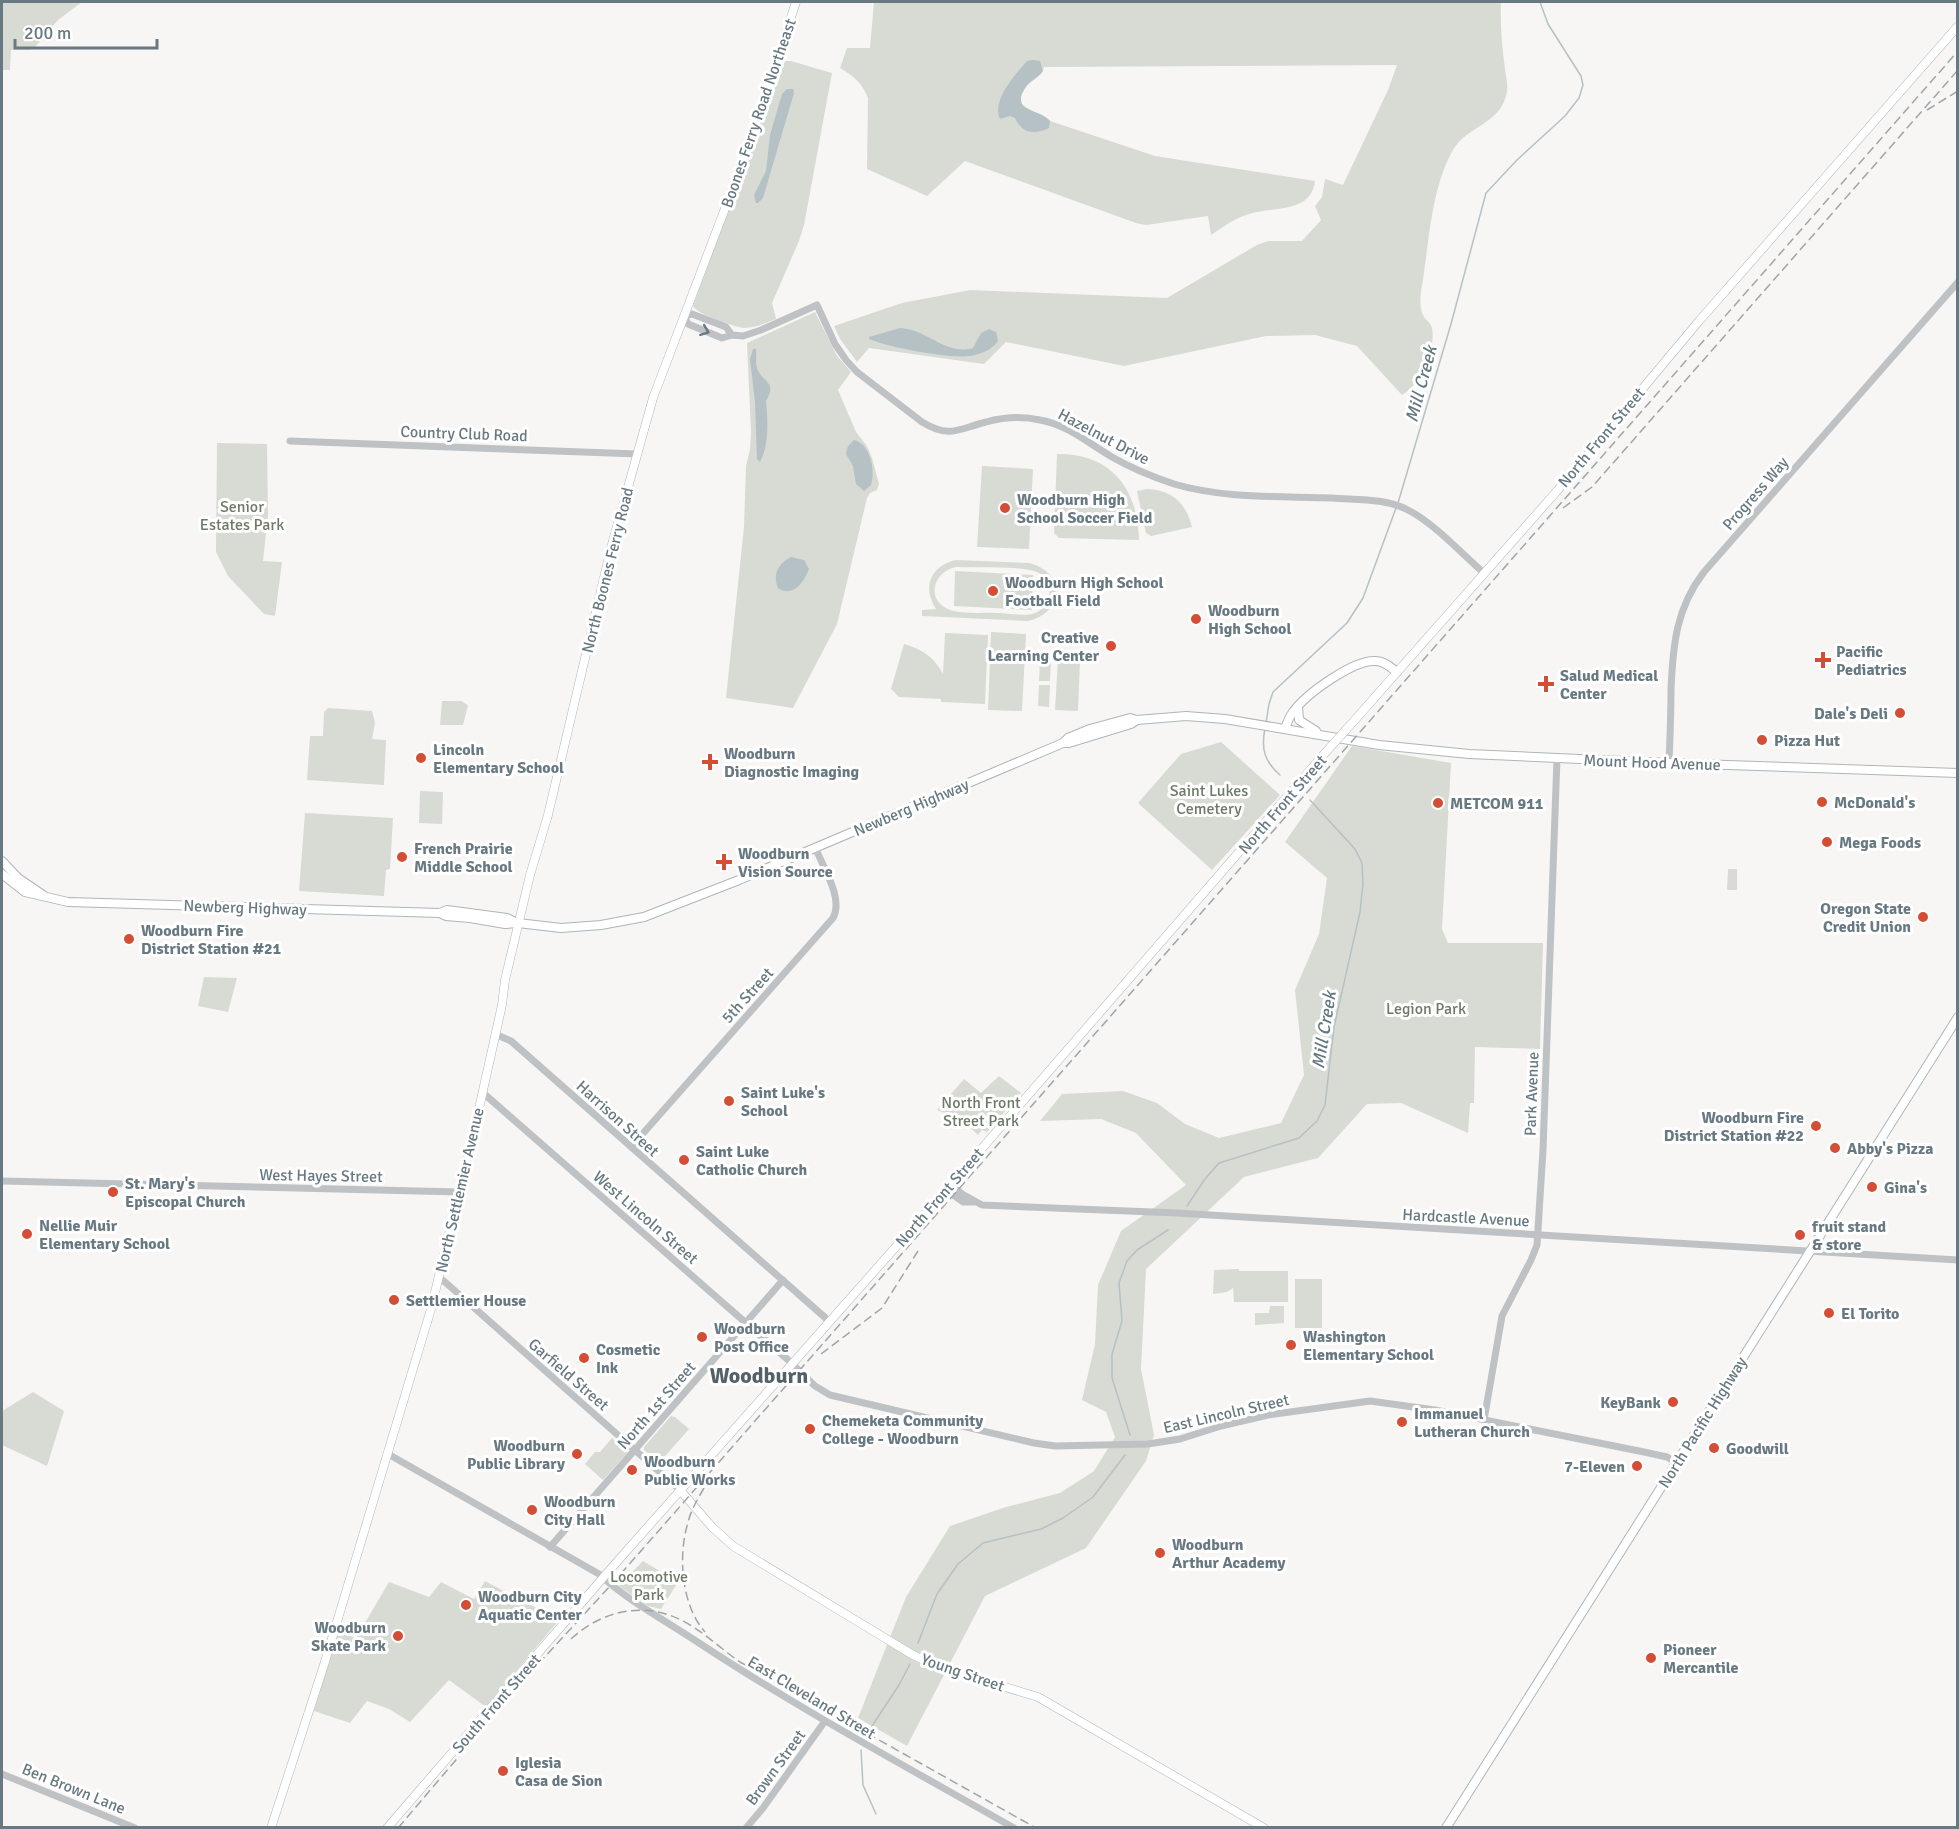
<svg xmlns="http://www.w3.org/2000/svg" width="1959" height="1829" font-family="Signika,sans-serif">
<rect width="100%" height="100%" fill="#f7f6f4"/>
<g fill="#d7dbd3" fill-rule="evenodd">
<path d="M2,2H82L58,20L35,47L30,50H11L10,70H2Z"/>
<path d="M874,2H1501C1500,24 1502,47 1505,69C1506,79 1509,86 1506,96C1498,125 1467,126 1453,150C1431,188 1429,243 1422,286C1420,296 1419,309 1424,317C1427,321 1431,323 1432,328C1436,350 1421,384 1402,395L1357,346L1315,335L1266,336L1124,366L1006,342L984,364L869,348L857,362L840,339L834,326L902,303L970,290L1167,298L1257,245L1268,241H1302L1321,220L1315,206L1322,197L1325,179L1343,185L1388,90L1397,65L1044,67C1041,81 1022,82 1021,98C1020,115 1041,110 1050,121L1155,156L1315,181C1311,214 1273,206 1249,214C1235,218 1223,227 1211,235L1208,216L1146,225L1136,223L965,161L927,196L867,169L868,98C862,83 854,76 840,68L847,48H870Z"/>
<path d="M786,61H791L832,73L804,225L799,241L772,303L776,319C766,323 756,328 744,328C734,327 697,314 693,306L782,65Z"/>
<path d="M815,312L837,356L851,372L838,390L856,432L867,446L872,458L879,484L877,490L870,493L867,498L837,624L793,708L726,698L744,527L746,466L750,449L751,432L747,343Z"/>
<path d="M217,443L267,444L268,515L263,561L282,562L275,616L264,614L228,576L216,552Z"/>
<path d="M1057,454C1111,453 1138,489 1139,540L1059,538L1054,533Z"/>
<path d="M982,466L1033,469L1029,549L977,547Z"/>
<path d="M1147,489C1172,490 1186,503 1192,527L1151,536L1146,533L1137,491Z"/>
<path d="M956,560L1029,563C1066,572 1065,613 1028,621L922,616V610L936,609C922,588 930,566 956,560ZM956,567C975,568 1025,565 1039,573C1055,582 1052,607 1035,613C1024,617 1009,613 998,613C983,612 962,615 948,609C925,599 934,571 956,567Z"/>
<path d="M955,571L1033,575L1032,610L954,606Z"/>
<path d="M991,632L1026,634L1022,711L988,710Z"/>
<path d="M945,633L988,635L985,704L941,702V699L899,697L891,689L904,644C922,649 934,657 943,674Z"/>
<path d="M1040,659L1051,660L1050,681H1039Z"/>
<path d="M1058,659L1080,660L1078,711L1055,710Z"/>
<path d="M1039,685H1050L1049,707L1038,706Z"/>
<path d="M442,701H461L468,705L463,725H440Z"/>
<path d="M328,708L372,711L375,723L372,739L386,740L384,785L307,780L310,736H323L324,712Z"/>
<path d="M1221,742L1280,795L1212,870L1138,803L1181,754Z"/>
<path d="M1352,746L1451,763L1442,929L1448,943H1543L1540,1049L1475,1047L1474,1103H1470L1468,1133L1401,1103L1367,1104L1318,1158L1244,1177L1146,1269L1141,1369L1154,1435L1146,1461L1086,1548L985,1596L907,1746L858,1718L906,1597L950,1526L1006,1507L1060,1493L1094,1471L1115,1437L1106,1412L1082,1400L1095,1344L1098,1285L1121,1231L1186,1185L1136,1133L1101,1119L1040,1121L1062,1094L1123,1091L1157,1103L1185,1124L1219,1138L1281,1123L1304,1075L1295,990L1319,934L1327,878L1285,842Z"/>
<path d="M420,791L443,792L442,824L419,823Z"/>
<path d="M305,813L393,818L390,869L386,870L384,896L299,891Z"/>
<path d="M1728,869H1737V890H1727Z"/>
<path d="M204,977L237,978L228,1012L198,1006Z"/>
<path d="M999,1076L1021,1093L987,1132L982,1130L978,1135L962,1120L937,1110L964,1079L981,1093Z"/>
<path d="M1239,1269V1271H1288V1302H1234L1233,1288L1227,1292L1213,1294L1214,1270Z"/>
<rect x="1295" y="1279" width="27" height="49"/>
<path d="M1270,1306H1284V1323L1255,1325V1313H1269Z"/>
<path d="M33,1392L64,1411L47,1466L2,1445V1411Z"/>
<path d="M671,1416L675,1417L689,1429L659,1463L644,1450V1447Z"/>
<path d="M612,1438L628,1452L603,1480L585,1464L595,1452H600Z"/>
<path d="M643,1561L678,1582L661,1609L648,1606L619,1586Z"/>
<path d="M485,1581L559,1620L486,1707L449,1680L410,1722L389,1709L367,1701L350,1723L314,1711L338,1633L356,1638L389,1582L429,1597L441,1582L474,1599Z"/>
</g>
<g fill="#b5c1c5">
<path d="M1032,60L1040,61L1043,71C1038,78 1030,80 1026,87C1008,112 1041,109 1050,121L1049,128C1035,135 1022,134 1015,118L1010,116L1000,119C991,100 1016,74 1027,61Z"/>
<path d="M787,89H793L794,93L763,198L758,203H756L754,195L766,171L770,135L782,94Z"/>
<path d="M900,328C927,329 946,356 973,348L981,333L989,329L996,332L998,341C992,350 981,354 970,356C950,359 887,347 869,339V337Z"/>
<path d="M753,349H756C757,356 755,362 757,368C762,383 778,381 766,401C768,420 769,446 760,462L757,459L755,402L750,359Z"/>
<path d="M854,440C870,443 876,471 871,485L864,491L856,484L853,466L846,454L848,446Z"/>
<path d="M791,557L804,560L809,569C804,582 793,598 778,588C772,574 779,563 791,557Z"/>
</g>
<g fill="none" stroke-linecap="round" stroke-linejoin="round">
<g stroke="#b5c1c5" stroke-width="1.5">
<path d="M1398,503L1451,324L1486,193L1517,160L1565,116L1579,98L1583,85L1581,76L1548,24L1540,2"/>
<path d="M1266,723L1269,704L1273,692L1347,623L1363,598L1396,508"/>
<path d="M1265,728C1261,749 1264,761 1280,775"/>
<path d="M1187,1206L1205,1179L1219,1163L1299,1138L1317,1121L1325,1105L1334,1027L1360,912L1363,884L1362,863L1355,849L1310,800"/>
<path d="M1130,1435L1112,1378V1354L1122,1321L1119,1283L1127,1261L1137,1250L1168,1230"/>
<path d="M918,1643L937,1594L958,1564L983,1543L1041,1529L1063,1518L1093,1497L1125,1455"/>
<path d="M870,1729L899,1685L910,1664"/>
<path d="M861,1750L863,1785L876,1814"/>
</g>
<defs>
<g id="secondary">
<path d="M1353,722L1557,491L1699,321L1958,26"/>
<path d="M680,1490L712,1527L733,1546L913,1655L939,1667L1038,1697L1264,1828"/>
<path d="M271,1828L324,1665L431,1309L478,1113L502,1005L505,980L530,875L548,815L611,548L653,398L748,148L796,2"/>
<path d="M387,1828L615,1564L932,1206L1325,753"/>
</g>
<g id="primary">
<path d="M1298,706L1299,720L1316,731"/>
<path d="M1285,729C1287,723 1289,717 1293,712C1306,694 1354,659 1376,661C1384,661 1390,667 1397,672"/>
<path d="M1063,743H1069L1131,724L1137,720"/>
<path d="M2,861L18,878L43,895"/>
<path d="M2,874L25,892L68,902L440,913L447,910L507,918L515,922"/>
<path d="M440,913L446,916L470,918L505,924L518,923L561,928L601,925L644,917L739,880L1063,743L1068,738L1090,729L1130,718L1137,720L1186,716L1225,719L1379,745L1469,754L1669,763L1958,773"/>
<path d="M1446,1828L1958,1017"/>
</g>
</defs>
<use href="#secondary" stroke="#b0b6ba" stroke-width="9"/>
<use href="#primary" stroke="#afb5b8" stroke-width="10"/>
<g stroke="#bec2c5" stroke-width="7">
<path d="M732,335L726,327L692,314L684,316L688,324L722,338L732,335L743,336L761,330L817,305L835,344L846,360L857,372L922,422C950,439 958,429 986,422C1004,417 1022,416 1040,420C1068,425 1088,443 1112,457C1131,468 1153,477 1174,484C1225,499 1280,496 1332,498C1357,500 1385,498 1408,510C1435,524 1461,553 1484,573"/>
<path d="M290,441L637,454"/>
<path d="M1669,763C1670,739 1671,714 1671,689C1673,645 1676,608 1704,572L1958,282"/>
<path d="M495,1034L511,1041L829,1321"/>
<path d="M482,1092L786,1358L815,1386L830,1395L1034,1443L1055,1446L1148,1444L1180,1439L1221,1426L1268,1415L1370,1401L1435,1410L1644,1452L1667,1457L1677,1463"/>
<path d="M631,1147L833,918C844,899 823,867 815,847"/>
<path d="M2,1181L459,1192"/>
<path d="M951,1184L962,1194L982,1205L1177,1213L1958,1260"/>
<path d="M946,1190L963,1202H974"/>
<path d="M439,1278L445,1282L680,1490"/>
<path d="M1484,1420L1502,1316L1531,1260L1537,1245L1543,1150L1557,758"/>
<path d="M388,1454L599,1574C628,1601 663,1619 696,1641C799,1709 907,1767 1014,1828"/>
<path d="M550,1547L783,1280"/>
<path d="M2,1774L135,1828"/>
<path d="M746,1828L763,1808L825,1721"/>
</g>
<use href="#secondary" stroke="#fff" stroke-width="8"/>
<use href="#primary" stroke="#fff" stroke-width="8"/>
<g stroke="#9ea5a9" stroke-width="1.5" stroke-dasharray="9 4.5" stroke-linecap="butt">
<path d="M1927,110L1958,91"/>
<path d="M1563,508L1592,487L1958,70"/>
<path d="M821,1354L882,1308L918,1251"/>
<path d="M704,1488C697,1500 690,1512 687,1526C678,1559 682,1606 705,1632"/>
<path d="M571,1639C602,1610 645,1601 683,1621C704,1632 721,1649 740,1662L1036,1828"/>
<path d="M398,1828L529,1674L611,1585L1958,51"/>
</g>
<defs>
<path id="secondary-bridge" d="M1325,753L1353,722"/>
</defs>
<use href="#secondary-bridge" stroke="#b0b6ba" stroke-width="9" stroke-linecap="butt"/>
<use href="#secondary-bridge" stroke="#fff" stroke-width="8"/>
</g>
<defs><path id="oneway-chevron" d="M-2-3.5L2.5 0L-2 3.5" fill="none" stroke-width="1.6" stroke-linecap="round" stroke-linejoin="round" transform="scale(1.5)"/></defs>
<use stroke="#687982" href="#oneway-chevron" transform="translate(705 331) rotate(21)"/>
<g fill="#d44e36" stroke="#fff" stroke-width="2">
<circle cx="1005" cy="508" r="6"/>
<circle cx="993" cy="591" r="6"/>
<circle cx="1196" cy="619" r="6"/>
<circle cx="1111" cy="646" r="6"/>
<path d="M1820 651h6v6h6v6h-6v6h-6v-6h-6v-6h6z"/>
<path d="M1543 675h6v6h6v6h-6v6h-6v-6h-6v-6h6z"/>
<circle cx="1900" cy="713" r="6"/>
<circle cx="1762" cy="740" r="6"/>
<circle cx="421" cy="758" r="6"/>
<path d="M707 753h6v6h6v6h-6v6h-6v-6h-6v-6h6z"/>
<circle cx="1822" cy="802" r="6"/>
<circle cx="1438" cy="803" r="6"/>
<circle cx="1827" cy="842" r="6"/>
<circle cx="402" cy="857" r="6"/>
<path d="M721 853h6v6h6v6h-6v6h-6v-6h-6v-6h6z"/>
<circle cx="1923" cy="917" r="6"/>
<circle cx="129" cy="939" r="6"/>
<circle cx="729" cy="1101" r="6"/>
<circle cx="1816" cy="1126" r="6"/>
<circle cx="1835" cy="1148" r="6"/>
<circle cx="684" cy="1160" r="6"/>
<circle cx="1872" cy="1187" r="6"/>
<circle cx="113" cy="1192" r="6"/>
<circle cx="27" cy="1234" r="6"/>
<circle cx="1800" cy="1235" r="6"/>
<circle cx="394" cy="1300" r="6"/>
<circle cx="1829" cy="1313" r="6"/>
<circle cx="702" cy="1337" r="6"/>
<circle cx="1291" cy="1345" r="6"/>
<circle cx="584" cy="1358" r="6"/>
<circle cx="1673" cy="1402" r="6"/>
<circle cx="1402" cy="1422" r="6"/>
<circle cx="810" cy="1429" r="6"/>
<circle cx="1714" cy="1448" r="6"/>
<circle cx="577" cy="1454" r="6"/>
<circle cx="1637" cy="1466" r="6"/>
<circle cx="632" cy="1470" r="6"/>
<circle cx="532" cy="1510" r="6"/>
<circle cx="1160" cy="1553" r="6"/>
<circle cx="466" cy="1605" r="6"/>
<circle cx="398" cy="1636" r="6"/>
<circle cx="1651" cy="1658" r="6"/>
<circle cx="503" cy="1771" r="6"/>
</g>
<g text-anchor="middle" stroke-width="6" stroke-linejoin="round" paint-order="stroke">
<g font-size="16" fill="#687982" stroke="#fff">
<text transform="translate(758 113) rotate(-71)" y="6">Boones Ferry Road Northeast</text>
<text transform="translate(464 433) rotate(2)" y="6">Country Club Road</text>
<text transform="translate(1104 436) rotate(28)" y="6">Hazelnut Drive</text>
<text transform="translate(1601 437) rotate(-50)" y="6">North Front Street</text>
<text transform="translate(1755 493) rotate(-49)" y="6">Progress Way</text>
<text transform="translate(607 570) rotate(-76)" y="6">North Boones Ferry Road</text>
<text transform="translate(1652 762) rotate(2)" y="6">Mount Hood Avenue</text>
<text transform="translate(1282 804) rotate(-49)" y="6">North Front Street</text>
<text transform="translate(911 807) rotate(-23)" y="6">Newberg Highway</text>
<text transform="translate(245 907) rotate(2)" y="6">Newberg Highway</text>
<text transform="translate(747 995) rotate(-48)" y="6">5th Street</text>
<text transform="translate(1531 1094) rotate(-88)" y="6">Park Avenue</text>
<text transform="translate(618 1118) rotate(42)" y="6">Harrison Street</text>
<text transform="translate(321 1175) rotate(1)" y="6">West Hayes Street</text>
<text transform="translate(459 1190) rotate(-77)" y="6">North Settlemier Avenue</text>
<text transform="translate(939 1197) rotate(-49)" y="6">North Front Street</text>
<text transform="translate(646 1217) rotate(41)" y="6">West Lincoln Street</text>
<text transform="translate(1466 1217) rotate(3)" y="6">Hardcastle Avenue</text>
<text transform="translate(569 1374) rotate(41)" y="6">Garfield Street</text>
<text transform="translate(656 1405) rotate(-49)" y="6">North 1st Street</text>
<text transform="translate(1226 1413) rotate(-13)" y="6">East Lincoln Street</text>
<text transform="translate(1702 1422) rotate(-58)" y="6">North Pacific Highway</text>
<text transform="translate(963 1672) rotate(19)" y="6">Young Street</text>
<text transform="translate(812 1697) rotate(31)" y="6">East Cleveland Street</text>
<text transform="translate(496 1703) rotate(-49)" y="6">South Front Street</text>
<text transform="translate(775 1767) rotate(-54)" y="6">Brown Street</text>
<text transform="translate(74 1788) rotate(22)" y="6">Ben Brown Lane</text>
</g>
<g font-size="16" font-weight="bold" fill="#687982" stroke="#fff" text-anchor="start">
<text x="1017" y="505">Woodburn High<tspan x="1017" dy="18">School Soccer Field</tspan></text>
<text x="1005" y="588">Woodburn High School<tspan x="1005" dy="18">Football Field</tspan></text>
<text x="1208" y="616">Woodburn<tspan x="1208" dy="18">High School</tspan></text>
<text x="1099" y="643" text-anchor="end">Creative<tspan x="1099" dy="18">Learning Center</tspan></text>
<text x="1836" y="657">Pacific<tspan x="1836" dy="18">Pediatrics</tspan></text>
<text x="1560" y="681">Salud Medical<tspan x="1560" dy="18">Center</tspan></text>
<text x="1888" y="719" text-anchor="end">Dale's Deli</text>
<text x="1774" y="746">Pizza Hut</text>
<text x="433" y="755">Lincoln<tspan x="433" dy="18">Elementary School</tspan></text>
<text x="724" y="759">Woodburn<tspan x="724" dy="18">Diagnostic Imaging</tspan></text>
<text x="1834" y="808">McDonald's</text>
<text x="1450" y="809">METCOM 911</text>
<text x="1839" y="848">Mega Foods</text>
<text x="414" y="854">French Prairie<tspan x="414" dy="18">Middle School</tspan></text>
<text x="738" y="859">Woodburn<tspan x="738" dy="18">Vision Source</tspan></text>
<text x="1911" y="914" text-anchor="end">Oregon State<tspan x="1911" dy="18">Credit Union</tspan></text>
<text x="141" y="936">Woodburn Fire<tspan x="141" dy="18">District Station #21</tspan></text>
<text x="741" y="1098">Saint Luke's<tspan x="741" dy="18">School</tspan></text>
<text x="1804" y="1123" text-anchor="end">Woodburn Fire<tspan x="1804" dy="18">District Station #22</tspan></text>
<text x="1847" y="1154">Abby's Pizza</text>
<text x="696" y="1157">Saint Luke<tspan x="696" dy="18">Catholic Church</tspan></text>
<text x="125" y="1189">St. Mary's<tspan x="125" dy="18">Episcopal Church</tspan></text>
<text x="1884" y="1193">Gina's</text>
<text x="39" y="1231">Nellie Muir<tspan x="39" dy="18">Elementary School</tspan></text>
<text x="1812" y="1232">fruit stand<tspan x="1812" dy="18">&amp; store</tspan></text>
<text x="406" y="1306">Settlemier House</text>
<text x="1841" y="1319">El Torito</text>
<text x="714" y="1334">Woodburn<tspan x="714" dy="18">Post Office</tspan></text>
<text x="1303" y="1342">Washington<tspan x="1303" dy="18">Elementary School</tspan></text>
<text x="596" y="1355">Cosmetic<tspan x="596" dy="18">Ink</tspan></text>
<text x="1661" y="1408" text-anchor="end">KeyBank</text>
<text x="1414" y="1419">Immanuel<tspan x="1414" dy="18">Lutheran Church</tspan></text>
<text x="822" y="1426">Chemeketa Community<tspan x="822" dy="18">College - Woodburn</tspan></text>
<text x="565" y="1451" text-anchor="end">Woodburn<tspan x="565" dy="18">Public Library</tspan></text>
<text x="1726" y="1454">Goodwill</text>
<text x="644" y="1467">Woodburn<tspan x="644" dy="18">Public Works</tspan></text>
<text x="1625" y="1472" text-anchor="end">7-Eleven</text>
<text x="544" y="1507">Woodburn<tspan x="544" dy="18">City Hall</tspan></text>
<text x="1172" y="1550">Woodburn<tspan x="1172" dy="18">Arthur Academy</tspan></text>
<text x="478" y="1602">Woodburn City<tspan x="478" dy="18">Aquatic Center</tspan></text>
<text x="386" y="1633" text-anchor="end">Woodburn<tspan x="386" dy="18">Skate Park</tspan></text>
<text x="1663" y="1655">Pioneer<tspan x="1663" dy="18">Mercantile</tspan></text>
<text x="515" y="1768">Iglesia<tspan x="515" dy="18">Casa de Sion</tspan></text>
</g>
<g font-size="16" fill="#6c7a66" stroke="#fff">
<text x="242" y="512">Senior<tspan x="242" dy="18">Estates Park</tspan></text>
<text x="1209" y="796">Saint Lukes<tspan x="1209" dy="18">Cemetery</tspan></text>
<text x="1426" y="1014">Legion Park</text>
<text x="981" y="1108">North Front<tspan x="981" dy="18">Street Park</tspan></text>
<text x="649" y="1582">Locomotive<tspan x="649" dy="18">Park</tspan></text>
</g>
<g font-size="18" font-style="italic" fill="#64797f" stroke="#fff">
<text transform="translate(1421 384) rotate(-75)" y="6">Mill Creek</text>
<text transform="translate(1324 1030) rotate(-81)" y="6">Mill Creek</text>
</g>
<g font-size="22" font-weight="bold" fill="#556168" stroke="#fff">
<text x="759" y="1383">Woodburn</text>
</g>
</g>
<rect width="1959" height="1829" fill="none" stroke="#687982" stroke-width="6"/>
<path d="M15 39v9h142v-9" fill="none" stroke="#687982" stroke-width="3"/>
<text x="24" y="39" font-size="18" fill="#687982" stroke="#ffffff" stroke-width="4.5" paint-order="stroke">200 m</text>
</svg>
